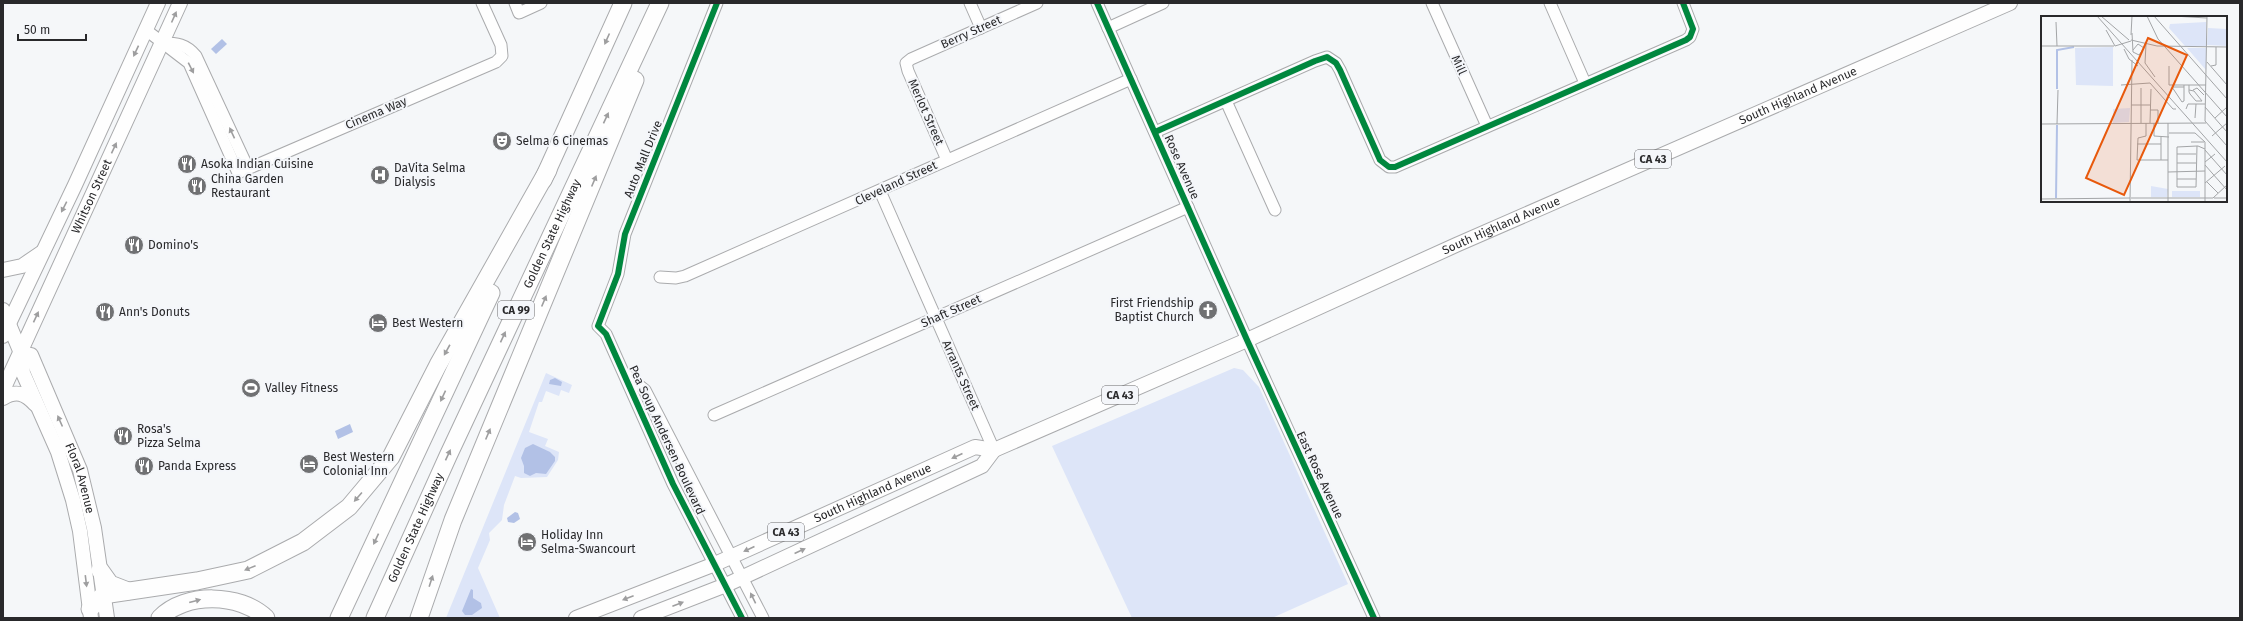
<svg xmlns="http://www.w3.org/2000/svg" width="2243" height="621" font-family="'Fira Sans',sans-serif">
<rect width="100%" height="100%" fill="#f5f7f9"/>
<g fill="#dde5f8">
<path d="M1234,368L1243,370L1259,387L1348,584L1272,618H1132L1052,446Z"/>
<path d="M546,373L572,385L569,393L561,390L559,396L546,391L542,402H539L529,432L548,439L545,446L559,452L558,460L547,477L521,478L515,476L504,505L502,520L489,533L490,540L478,568L500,618H446Z"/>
</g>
<g fill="#b2c1e6">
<path d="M222,39L227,44L216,54L211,49Z"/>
<path d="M555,378L562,382L561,386L549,384L550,380Z"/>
<path d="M350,424L353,432L338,439L335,431Z"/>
<path d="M533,444L550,452L555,457V461L546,474L536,473L530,476L524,473V466L521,458L525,448Z"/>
<path d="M515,512L518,513L520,519L514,523L508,522L507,518Z"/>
<path d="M471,589L473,590V598L481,603L482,608L472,615H465L462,611Z"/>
</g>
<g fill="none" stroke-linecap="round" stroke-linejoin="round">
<defs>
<g id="minor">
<path d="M515,3L519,13L541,3"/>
<path d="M717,3L625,234L618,274L598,326L606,334L673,484L742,618"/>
<path d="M970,3L981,28"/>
<path d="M1097,3L1247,340L1374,618"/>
<path d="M1432,3L1487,126"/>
<path d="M1550,3L1585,83"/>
<path d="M1108,28L1163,3"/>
<path d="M146,30L189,63L238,173L496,62L502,56L501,45L482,3"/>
<path d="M162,43C177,43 186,44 196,56L248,168"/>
<path d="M1226,101L1275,210"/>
<path d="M1155,132L1315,61L1327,57L1336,63L1340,70L1380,160L1389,167H1395L1686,40L1690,37L1693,29L1683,3"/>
<path d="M947,160L908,71L906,63L911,59L1037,3"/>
<path d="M880,191L994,450"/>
<path d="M660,277L676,278L685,276L1131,79"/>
<path d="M625,374L645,390L763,618"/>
<path d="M714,415L1188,207"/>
</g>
<g id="major">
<path d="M3,270L22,266L41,253"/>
<path d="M3,310L21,353L23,373L58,452L73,500L80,531L91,618"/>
<path d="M3,336L75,185L158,3"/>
<path id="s1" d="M21,353L31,355L80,470L94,528L107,618"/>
<path id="s2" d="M3,390L180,3"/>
<path d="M3,398C16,390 25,393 35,404"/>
<path id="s3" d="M576,618L715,564L975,447L994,450L1247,340L1456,245L2010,3"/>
<path d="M641,618L726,585L982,466L994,450"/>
</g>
<g id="highway">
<path d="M543,180L623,3"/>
<path d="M100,570L110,584L128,591"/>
<path d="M90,609L103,595L197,581L248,570L303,542L349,507L391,457L438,365L548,170"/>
<path d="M160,618C185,592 240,593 266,618"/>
<path d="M339,618L491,293"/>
<path id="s4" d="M375,618L448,456L660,3"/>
<path d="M419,618L453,520L635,80"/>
</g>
</defs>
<use href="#minor" stroke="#aaabad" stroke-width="13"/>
<use href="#major" stroke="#aaabad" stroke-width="16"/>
<use href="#highway" stroke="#aaabad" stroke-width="19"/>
<use href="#minor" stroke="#fefefe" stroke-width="11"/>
<use href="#major" stroke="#fefefe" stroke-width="14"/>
<use href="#highway" stroke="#fefefe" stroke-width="17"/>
<defs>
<g id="cycleway">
<path d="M717,3L625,234L618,274L598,326L606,334L673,484L742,618"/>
<path d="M1097,3L1247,340L1374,618"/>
<path d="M1155,132L1315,61L1327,57L1336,63L1340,70L1380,160L1389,167H1395L1686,40L1690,37L1693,29L1683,3"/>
</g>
</defs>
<use href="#cycleway" stroke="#f4f6fa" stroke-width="8"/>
<use href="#cycleway" stroke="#00873e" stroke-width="6"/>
</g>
<defs><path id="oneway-solid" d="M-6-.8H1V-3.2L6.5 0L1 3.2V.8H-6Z"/></defs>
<g fill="#9e9e9f">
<use href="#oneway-solid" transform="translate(174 17) rotate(-66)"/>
<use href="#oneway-solid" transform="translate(607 39) rotate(114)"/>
<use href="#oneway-solid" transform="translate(136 51) rotate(115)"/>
<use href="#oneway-solid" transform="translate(191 68) rotate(63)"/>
<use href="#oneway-solid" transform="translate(606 118) rotate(-65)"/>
<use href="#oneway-solid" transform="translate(232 133) rotate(-115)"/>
<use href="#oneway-solid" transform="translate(114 148) rotate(-65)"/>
<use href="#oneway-solid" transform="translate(594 181) rotate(-67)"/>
<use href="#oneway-solid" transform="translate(64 207) rotate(117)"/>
<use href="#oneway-solid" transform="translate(544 301) rotate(-67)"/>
<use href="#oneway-solid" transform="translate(36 317) rotate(-65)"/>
<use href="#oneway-solid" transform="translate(503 337) rotate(-65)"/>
<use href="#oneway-solid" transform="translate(447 350) rotate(119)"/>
<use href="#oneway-solid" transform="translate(443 396) rotate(115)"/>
<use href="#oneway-solid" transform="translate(60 421) rotate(-114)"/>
<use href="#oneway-solid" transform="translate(488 434) rotate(-67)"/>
<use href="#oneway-solid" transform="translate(448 455) rotate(-65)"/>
<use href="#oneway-solid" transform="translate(957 456) rotate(156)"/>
<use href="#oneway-solid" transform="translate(358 497) rotate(131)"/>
<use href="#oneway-solid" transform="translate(376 539) rotate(115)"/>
<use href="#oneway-solid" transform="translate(749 549) rotate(156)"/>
<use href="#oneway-solid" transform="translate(800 551) rotate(-25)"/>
<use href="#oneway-solid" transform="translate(250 568) rotate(158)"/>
<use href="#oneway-solid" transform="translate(86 581) rotate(83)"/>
<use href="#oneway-solid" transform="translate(431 581) rotate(-72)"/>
<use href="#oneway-solid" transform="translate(628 598) rotate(159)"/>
<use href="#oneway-solid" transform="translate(753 598) rotate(-116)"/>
<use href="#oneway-solid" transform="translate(195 601) rotate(-15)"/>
<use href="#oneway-solid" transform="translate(678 604) rotate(-21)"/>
</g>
<defs>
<symbol id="theatre-disc" viewBox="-11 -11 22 22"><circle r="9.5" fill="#707173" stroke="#f4f6fa"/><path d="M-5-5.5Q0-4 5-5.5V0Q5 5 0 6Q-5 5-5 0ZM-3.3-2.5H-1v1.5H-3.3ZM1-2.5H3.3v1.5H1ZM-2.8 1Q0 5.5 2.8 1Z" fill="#fff"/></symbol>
<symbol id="restaurant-disc" viewBox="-11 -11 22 22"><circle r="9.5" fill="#707173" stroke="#f4f6fa"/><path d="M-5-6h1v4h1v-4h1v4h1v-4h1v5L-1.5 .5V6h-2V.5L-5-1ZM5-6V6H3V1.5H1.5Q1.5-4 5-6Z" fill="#fff"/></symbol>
<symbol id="hospital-disc" viewBox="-11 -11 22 22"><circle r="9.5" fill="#707173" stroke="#f4f6fa"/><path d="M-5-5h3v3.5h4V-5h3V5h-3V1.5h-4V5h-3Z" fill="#fff"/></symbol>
<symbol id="church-disc" viewBox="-11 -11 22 22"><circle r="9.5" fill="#707173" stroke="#f4f6fa"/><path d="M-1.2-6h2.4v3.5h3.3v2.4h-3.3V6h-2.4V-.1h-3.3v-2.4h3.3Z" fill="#fff"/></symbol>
<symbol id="hotel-disc" viewBox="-11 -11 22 22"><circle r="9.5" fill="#707173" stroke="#f4f6fa"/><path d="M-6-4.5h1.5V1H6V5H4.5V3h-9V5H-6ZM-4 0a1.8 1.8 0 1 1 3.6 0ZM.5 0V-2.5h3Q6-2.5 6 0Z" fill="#fff"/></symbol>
<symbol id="stadium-disc" viewBox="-11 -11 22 22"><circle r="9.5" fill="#707173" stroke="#f4f6fa"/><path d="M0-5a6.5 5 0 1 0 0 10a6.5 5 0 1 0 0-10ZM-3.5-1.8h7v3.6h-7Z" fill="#fff"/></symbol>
</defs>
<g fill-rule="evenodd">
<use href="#theatre-disc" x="491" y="130" width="22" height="22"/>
<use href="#restaurant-disc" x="176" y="153" width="22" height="22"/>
<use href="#hospital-disc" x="369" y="164" width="22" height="22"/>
<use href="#restaurant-disc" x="186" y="175" width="22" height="22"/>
<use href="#restaurant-disc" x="123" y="234" width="22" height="22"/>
<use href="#church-disc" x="1197" y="299" width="22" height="22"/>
<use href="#restaurant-disc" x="94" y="301" width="22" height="22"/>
<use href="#hotel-disc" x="367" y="312" width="22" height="22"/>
<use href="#stadium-disc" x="240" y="377" width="22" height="22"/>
<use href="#restaurant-disc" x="112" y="425" width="22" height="22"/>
<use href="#hotel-disc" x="298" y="453" width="22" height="22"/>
<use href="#restaurant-disc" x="133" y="455" width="22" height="22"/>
<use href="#hotel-disc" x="516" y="531" width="22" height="22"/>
</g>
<g text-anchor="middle" stroke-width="4" stroke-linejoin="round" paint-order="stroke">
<g fill="#f4f6fa" stroke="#666669" stroke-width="1">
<rect x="1635" y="150" width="36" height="18" rx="3"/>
<rect x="498" y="301" width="36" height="18" rx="3"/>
<rect x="1102" y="386" width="36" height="18" rx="3"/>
<rect x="768" y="523" width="36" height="18" rx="3"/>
</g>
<g font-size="11" font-weight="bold" fill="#29292b">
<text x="1653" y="163">CA 43</text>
<text x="516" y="314">CA 99</text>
<text x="1120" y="399">CA 43</text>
<text x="786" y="536">CA 43</text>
</g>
<g font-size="12" fill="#29292b" stroke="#f4f6fa">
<text transform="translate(971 32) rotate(-24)" y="4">Berry Street</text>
<text transform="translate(1459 65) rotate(66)" y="4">Mill</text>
<text dy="4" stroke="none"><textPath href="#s3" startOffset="1332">South Highland Avenue</textPath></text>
<text transform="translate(926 112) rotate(66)" y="4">Merlot Street</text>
<text transform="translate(376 113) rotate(-23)" y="4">Cinema Way</text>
<text transform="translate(643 159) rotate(-68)" y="4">Auto Mall Drive</text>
<text transform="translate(1182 167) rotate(66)" y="4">Rose Avenue</text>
<text transform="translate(896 183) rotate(-25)" y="4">Cleveland Street</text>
<text dy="4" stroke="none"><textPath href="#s2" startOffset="213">Whitson Street</textPath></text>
<text dy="4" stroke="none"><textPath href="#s3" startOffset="1008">South Highland Avenue</textPath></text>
<text dy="4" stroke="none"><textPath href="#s4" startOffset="423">Golden State Highway</textPath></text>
<text transform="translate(951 311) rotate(-24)" y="4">Shaft Street</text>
<text transform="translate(961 375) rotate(66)" y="4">Arrants Street</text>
<text transform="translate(667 440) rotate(65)" y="4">Pea Soup Andersen Boulevard</text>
<text transform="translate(1320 475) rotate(65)" y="4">East Rose Avenue</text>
<text dy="4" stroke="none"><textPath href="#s1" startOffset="143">Floral Avenue</textPath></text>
<text dy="4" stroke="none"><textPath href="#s3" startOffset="322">South Highland Avenue</textPath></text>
<text dy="4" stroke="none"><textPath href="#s4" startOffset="99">Golden State Highway</textPath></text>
</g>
<g font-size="12" fill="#29292b" stroke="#f4f6fa" text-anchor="start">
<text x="516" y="145">Selma 6 Cinemas</text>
<text x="201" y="168">Asoka Indian Cuisine</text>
<text x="394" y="172">DaVita Selma<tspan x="394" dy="14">Dialysis</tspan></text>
<text x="211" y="183">China Garden<tspan x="211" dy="14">Restaurant</tspan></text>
<text x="148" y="249">Domino's</text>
<text x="1194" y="307" text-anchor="end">First Friendship<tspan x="1194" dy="14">Baptist Church</tspan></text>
<text x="119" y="316">Ann's Donuts</text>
<text x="392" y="327">Best Western</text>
<text x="265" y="392">Valley Fitness</text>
<text x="137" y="433">Rosa's<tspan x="137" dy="14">Pizza Selma</tspan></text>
<text x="323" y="461">Best Western<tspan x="323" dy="14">Colonial Inn</tspan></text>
<text x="158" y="470">Panda Express</text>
<text x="541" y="539">Holiday Inn<tspan x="541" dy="14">Selma-Swancourt</tspan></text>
</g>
</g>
<g transform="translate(2041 16)">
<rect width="186" height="186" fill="#f5f7f9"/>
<path d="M165,6V30H144L128,12L129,8ZM167,12L186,13V30L166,29ZM72,31V70L35,69L34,32ZM146,32H165V54ZM89,92L88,106L72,107V93ZM110,170L127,173L126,181H110ZM131,175H159V181H131Z" fill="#dde5f8"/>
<path fill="none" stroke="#b2c1e6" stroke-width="2" d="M16,73V34L33,31M15,182L16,109"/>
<path fill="none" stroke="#a3a5a7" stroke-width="1" d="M56,0L186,146M60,0L88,24M106,0L117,23L186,101M113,0L186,83M132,0L166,2M166,0L164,105L186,130M15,6L16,30M65,14L74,30M91,17L92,36M90,19L91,0M90,24L116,30L186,31M105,28L104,47L114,61M0,30H73M74,30L90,25M83,33L88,43L97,50M92,34L97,28L103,32L98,39L92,36M166,46L186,69M128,50V69H165M170,50L175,49V31M80,69L109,67L132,93H135M143,69V85L141,86L131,71H143M148,74L153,75L161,85H155L149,78L148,76V69M152,74L156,72L163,79M90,89H109M164,91L186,116M145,93L147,88H164M109,94H117V107M154,102L155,88M174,102L186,91M100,107V72M105,107V120L97,122L96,144H127M109,107L110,73M113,107V120L128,121M127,107V186M0,108L165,107M16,108L17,74M128,117H154L164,126M171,120L186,107M150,126H163M164,126V186M96,128H120M156,130L155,171H136V131L156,130H157L164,133M164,134L186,159M136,138H155M120,144V121M164,146L174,138M136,147H155M164,149L186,174M127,156L164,155M136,163H155M166,166L177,177M164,167L184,150M90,182H172L186,169M173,182H186M0,183L89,182M89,186L91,44"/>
<path fill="#e8590c" fill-opacity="0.15" stroke="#e8590c" stroke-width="2" d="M107,22L146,39L83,179L45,162Z"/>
<rect width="186" height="186" fill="none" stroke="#29292b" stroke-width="2"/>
</g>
<rect width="2243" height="621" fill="none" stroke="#29292b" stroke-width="8"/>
<path d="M18 34v6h68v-6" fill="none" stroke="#29292b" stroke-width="2"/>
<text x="24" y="34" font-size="12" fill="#29292b" stroke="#f4f6fa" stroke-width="3" paint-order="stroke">50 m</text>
</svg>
